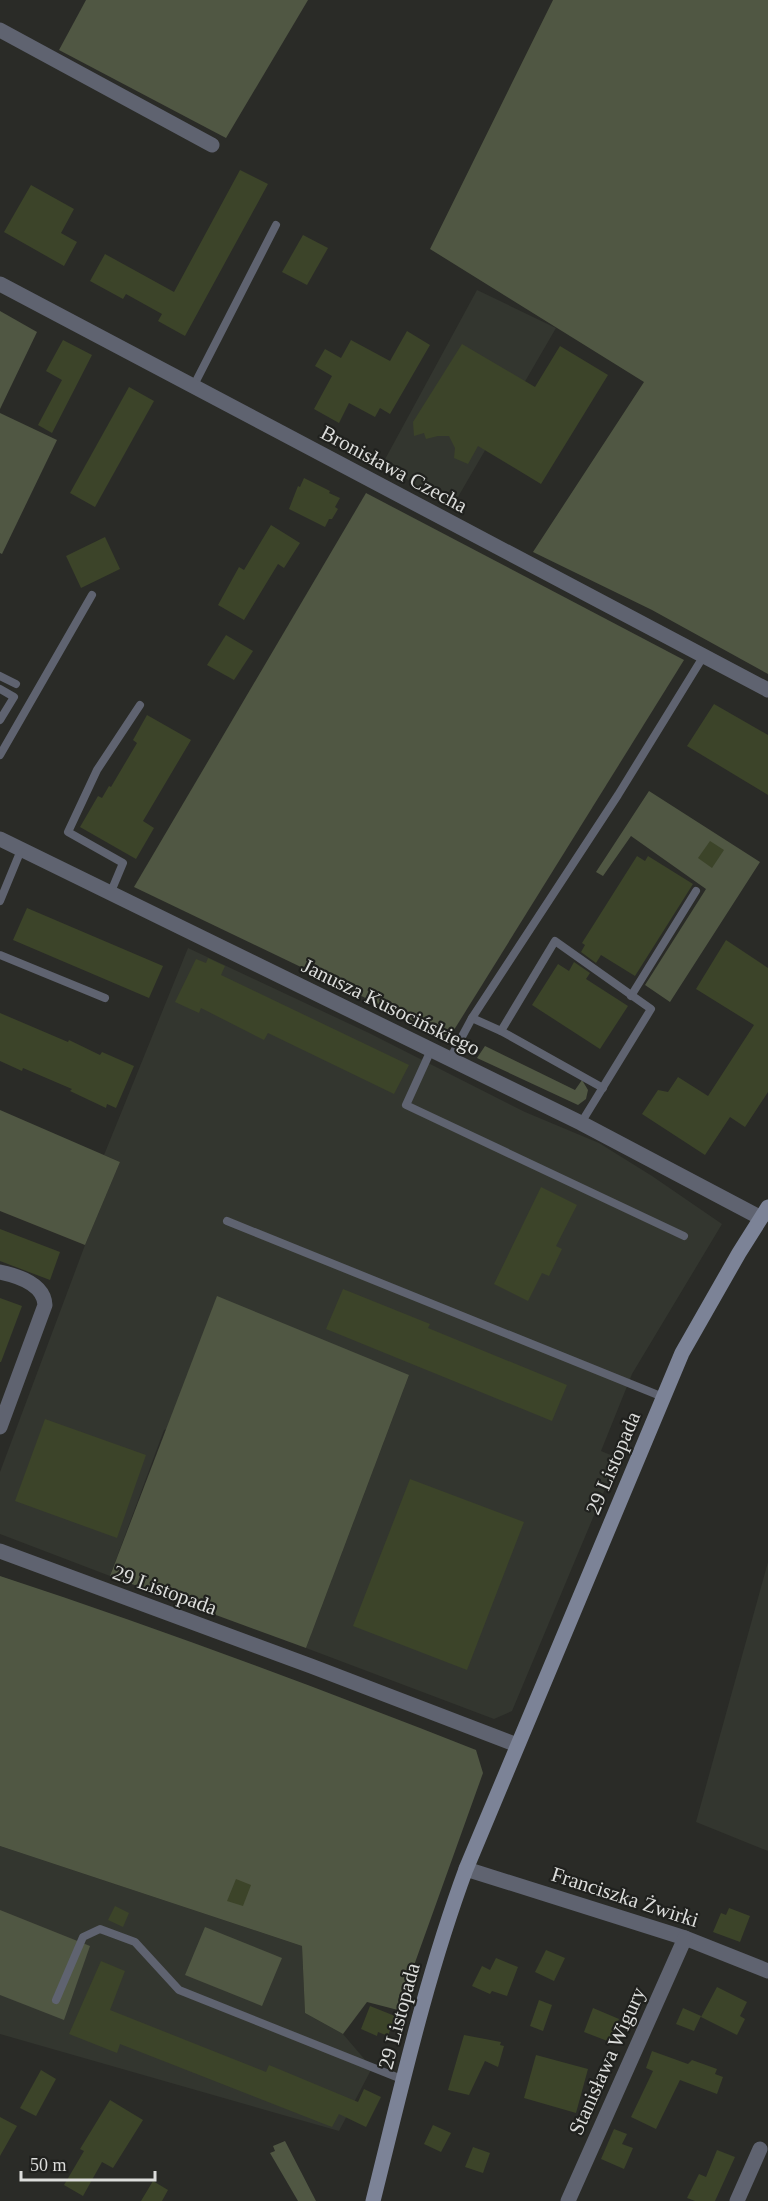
<svg xmlns="http://www.w3.org/2000/svg" width="768" height="2201" font-family="'Times New Roman',serif">
<rect width="100%" height="100%" fill="#2a2b27"/>
<g fill="#33362f">
<path d="M477,290L556,328L451,509L383,463Z"/>
<path d="M188,948L369,1033L525,1112L599,1143L652,1176L722,1224L632,1374L601,1451L618,1458L512,1711L494,1719L306,1648L409,1375L164,1430L110,1576L0,1534V1472L85,1245L120,1162L104,1155Z"/>
<path d="M768,1562V1851L696,1822Z"/>
<path d="M0,1846L302,1946L305,2013L343,2034L372,2068L339,2131L0,2034Z"/>
</g>
<g fill="#505743">
<path d="M86,0H308L226,138L59,50Z"/>
<path d="M553,0H768V674L652,610L533,552L644,382L430,249Z"/>
<path d="M0,311L37,332L0,409Z"/>
<path d="M0,413L57,440L2,554L0,553Z"/>
<path d="M366,493L684,660L449,1038L134,887Z"/>
<path d="M649,791L760,862L670,1002L645,985L706,889L631,836L603,876L596,872Z"/>
<path d="M485,1046L575,1090L582,1080L588,1090L586,1099L578,1105L477,1058Z"/>
<path d="M0,1110L120,1162L85,1245L0,1211Z"/>
<path d="M217,1296L409,1375L306,1648L110,1576Z"/>
<path d="M0,1576C161,1629 319,1688 476,1750L483,1773L398,2010L367,2002L343,2034L305,2013L302,1946L0,1846Z"/>
<path d="M0,1910L90,1946L64,2020L0,1995Z"/>
<path d="M205,1927L282,1958L262,2006L185,1975Z"/>
<path d="M285,2141L316,2201H298L270,2153L275,2151L273,2146Z"/>
</g>
<g fill="#3c4429">
<path d="M240,170L268,184L185,336L158,321L162,314L126,294L123,299L90,281L105,254L174,292Z"/>
<path d="M31,185L74,209L61,233L77,242L64,266L4,232Z"/>
<path d="M303,235L328,248L307,285L282,272Z"/>
<path d="M407,331L430,345L390,414L380,408L375,417L349,403L339,423L314,409L332,376L315,366L325,349L341,358L351,340L390,361Z"/>
<path d="M63,340L92,355L52,433L38,425L62,380L46,371Z"/>
<path d="M462,344L535,387L560,346L608,375L541,484L478,446L468,464L454,458L455,448L449,436H438L426,439L424,433L414,436L413,422Z"/>
<path d="M129,387L154,401L95,507L70,493Z"/>
<path d="M304,478L330,491L329,493L340,498L335,507L338,509L332,519H329L325,527L289,509L298,486L300,487Z"/>
<path d="M271,525L300,543L284,568L278,564L244,620L218,605L239,567L244,570Z"/>
<path d="M105,537L120,569L81,588L66,556Z"/>
<path d="M226,635L253,651L234,680L207,665Z"/>
<path d="M714,704L768,735V795L687,746Z"/>
<path d="M147,715L191,740L143,821L154,828L136,859L80,827L98,796L102,798L109,786L111,787L137,743L133,740Z"/>
<path d="M710,841L724,850L712,868L698,858Z"/>
<path d="M637,856L645,861L648,856L693,884L635,976L601,955L596,963L581,952L585,945L582,943Z"/>
<path d="M27,908L163,966L149,998L13,940Z"/>
<path d="M726,940L768,968V1092L745,1127L730,1117L705,1155L642,1114L658,1090L668,1092L678,1077L708,1096L754,1025L696,989Z"/>
<path d="M208,958L225,966L221,975L409,1065L394,1094L268,1033L264,1040L201,1008L199,1013L175,1002L196,959L206,963Z"/>
<path d="M574,962L590,973L586,979L628,1006L600,1049L532,1005L558,964L569,971Z"/>
<path d="M0,1013L68,1042L69,1040L100,1055L102,1052L134,1066L116,1108L107,1104L106,1108L70,1091L72,1089L23,1068L22,1071L0,1061Z"/>
<path d="M541,1187L577,1205L556,1246L562,1249L549,1276L542,1273L528,1301L494,1284Z"/>
<path d="M0,1229L60,1252L50,1280L0,1261Z"/>
<path d="M343,1289L430,1324L428,1328L567,1385L552,1421L326,1329Z"/>
<path d="M0,1298L22,1306L1,1362H0Z"/>
<path d="M45,1419L146,1455L117,1538L15,1501Z"/>
<path d="M410,1479L524,1522L467,1670L353,1626Z"/>
<path d="M236,1879L251,1885L243,1906L227,1901Z"/>
<path d="M115,1906L129,1913L123,1927L108,1920Z"/>
<path d="M729,1908L750,1916L740,1942L713,1932L721,1913L726,1915Z"/>
<path d="M546,1950L565,1958L554,1981L535,1972Z"/>
<path d="M496,1958L518,1967L507,1996L492,1991L490,1994L472,1986L482,1966L490,1970Z"/>
<path d="M101,1961L125,1971L110,2010L266,2072L269,2065L358,2102L364,2089L381,2097L366,2127L339,2114L332,2127L120,2044L117,2053L69,2034Z"/>
<path d="M717,1987L747,2002L740,2016L745,2019L737,2035L701,2017Z"/>
<path d="M539,2000L552,2005L543,2031L530,2026Z"/>
<path d="M370,2006L395,2016L388,2036L378,2032L377,2036L361,2029Z"/>
<path d="M593,2008L619,2019L610,2042L584,2032Z"/>
<path d="M683,2008L701,2016L694,2031L676,2024Z"/>
<path d="M464,2035L501,2042L500,2045L504,2046L498,2067L485,2061L469,2095L448,2090Z"/>
<path d="M652,2051L688,2064L692,2060L717,2069L715,2074L723,2077L717,2094L680,2080L656,2129L631,2117L653,2071L646,2068Z"/>
<path d="M536,2055L588,2069L576,2113L524,2098Z"/>
<path d="M41,2070L56,2079L36,2116L20,2108Z"/>
<path d="M110,2100L143,2120L113,2168L102,2162L83,2196L64,2185L84,2151L80,2149Z"/>
<path d="M0,2117L17,2126L0,2156Z"/>
<path d="M433,2125L451,2133L441,2152L424,2144Z"/>
<path d="M614,2129L627,2134L622,2144L633,2148L624,2169L601,2159Z"/>
<path d="M473,2147L490,2153L483,2173L465,2167Z"/>
<path d="M717,2150L735,2157L715,2201H695L687,2198L699,2174L706,2177Z"/>
<path d="M153,2181L168,2190L162,2201H141Z"/>
</g>
<g fill="none" stroke-linecap="round" stroke-linejoin="round">
<g stroke="#5f6370" stroke-width="8">
<path d="M193,387L276,225"/>
<path d="M0,676L16,684"/>
<path d="M0,689L14,697L0,720"/>
<path d="M0,755L92,595"/>
<path d="M110,894L123,863L68,832L97,770L140,705"/>
<path d="M0,901L21,850"/>
<path d="M0,955L105,998"/>
<path d="M631,996L696,891"/>
<path d="M472,1018L501,1031L603,1088"/>
<path d="M501,1031L555,941L651,1009L581,1123"/>
<path d="M431,1050L406,1105L684,1236"/>
<path d="M450,1059L472,1018L618,795L703,657"/>
<path d="M227,1221L663,1397"/>
<path d="M56,2000L83,1937L100,1929L135,1942L179,1990L404,2080"/>
</g>
<g stroke="#5f6370" stroke-width="15">
<path d="M0,30L212,145"/>
<path d="M0,284L768,690"/>
<path d="M0,839L581,1123L761,1218"/>
<path d="M0,1272C19,1276 44,1284 45,1305L0,1427"/>
<path d="M0,1551L311,1666L517,1745"/>
<path d="M466,1869L685,1938L768,1971"/>
<path d="M568,2201L685,1938"/>
<path d="M737,2201L760,2149"/>
</g>
<path stroke="#7c8397" stroke-width="15" d="M373,2201C401,2089 426,1977 466,1869L682,1353L739,1253L768,1207"/>
</g>
<g text-anchor="middle" stroke-width="4.5" stroke-linejoin="round" paint-order="stroke">
<g font-size="21" fill="#dcdddb" stroke="#20211e">
<text transform="translate(394 469) rotate(28)" y="7">Bronisława Czecha</text>
<text transform="translate(391 1007) rotate(26)" y="7">Janusza Kusocińskiego</text>
<text transform="translate(613 1463) rotate(-67)" y="7">29 Listopada</text>
<text transform="translate(165 1590) rotate(20)" y="7">29 Listopada</text>
<text transform="translate(625 1897) rotate(18)" y="7">Franciszka Żwirki</text>
<text transform="translate(399 2016) rotate(-75)" y="7">29 Listopada</text>
<text transform="translate(607 2061) rotate(-66)" y="7">Stanisława Wigury</text>
</g>
</g>
<path d="M21 2171v9h134v-9" fill="none" stroke="#dcdddb" stroke-width="3"/>
<text x="30" y="2171" font-size="18" fill="#dcdddb" stroke="#20211e" stroke-width="4.5" paint-order="stroke">50 m</text>
</svg>
